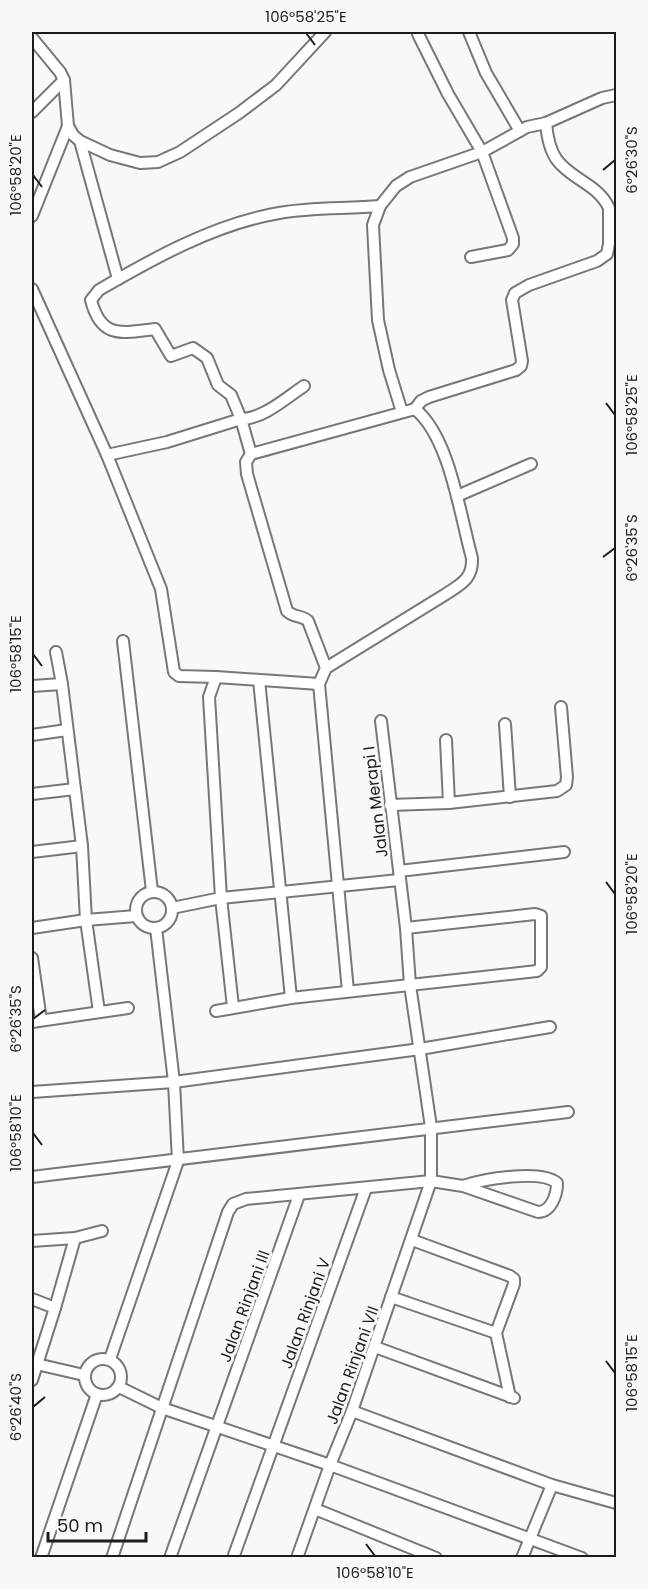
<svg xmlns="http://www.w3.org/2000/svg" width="648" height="1589" font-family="Poppins,sans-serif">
<rect width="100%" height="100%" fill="#f7f8f9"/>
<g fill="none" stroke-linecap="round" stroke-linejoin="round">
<defs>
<g id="street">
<path d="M469,32L486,73L520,131"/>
<path d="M418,34L448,94L482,152L513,238V244L508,250L471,257"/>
<path d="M32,38L60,72L64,80L68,126L73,135L80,141L110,155L140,163L158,162L180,152L239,113L276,85L325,32"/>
<path d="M32,112L64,80"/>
<path d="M80,141L118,279"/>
<path d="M32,216L68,126"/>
<path d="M32,289L107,455L161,589L174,672L179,676L216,677"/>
<path d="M415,409L421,401L429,397L516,370L521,366L522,361L512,300L515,293L529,285L597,261L607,254L609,244V208C598,184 572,180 557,160C549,149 547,135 546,123"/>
<path d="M402,412L389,370L378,320L373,225L380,206L396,186L410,177L482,152L527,127L546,123L602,98L616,95"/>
<path d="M251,454L241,419C263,419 286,398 304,386"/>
<path d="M107,455L167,442L241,419L231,395L218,385L207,358L193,348L171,356L155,329C121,333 101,339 91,300L99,290C154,258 215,224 279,213C312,207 346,209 380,206"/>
<path d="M457,496L531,464"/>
<path d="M123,641L152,891"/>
<path d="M56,652L62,684L82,846L86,920L99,1012"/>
<path d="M326,668L308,621C302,615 294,618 287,611L247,474L246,462L251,454L415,409C450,437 460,516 472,558C473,579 461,584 446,594L326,668L319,684L348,991"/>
<path d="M259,680L291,998"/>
<path d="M32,686L62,684"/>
<path d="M505,724L510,797"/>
<path d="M32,735L67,730"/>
<path d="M446,740L449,803"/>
<path d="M32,794L75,789"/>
<path d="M390,805L449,803L557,791L566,785L567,777L561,707"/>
<path d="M32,852L82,846"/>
<path d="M399,871L564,852"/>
<circle cx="154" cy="910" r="18"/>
<path d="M172,908L221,898L399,880"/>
<path d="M32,928L86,920L136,916"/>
<path d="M32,958L41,1020"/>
<path d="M233,1007L221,898L209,697L216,677L319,684"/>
<path d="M216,1011L291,998L537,971L541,967V916L535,914L406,928"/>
<path d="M32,1022L128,1008"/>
<path d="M32,1092L174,1082L420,1049L550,1027"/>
<path d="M32,1177L568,1112"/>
<path d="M412,1240L510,1276L514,1279V1284L496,1333L510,1397"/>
<path d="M32,1241L75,1238L102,1231"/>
<path d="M391,1297L496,1333"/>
<path d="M32,1299L55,1308"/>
<path d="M375,1347L514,1398"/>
<circle cx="103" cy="1377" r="18"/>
<path d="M110,1359L178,1161L174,1082L156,928"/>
<path d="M32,1363L84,1375"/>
<path d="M32,1380L55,1308L75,1238"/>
<path d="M119,1387L162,1408L330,1465L582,1558"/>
<path d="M352,1411L552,1485L616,1503"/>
<path d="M315,1509L436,1558"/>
<path d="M41,1558L97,1394"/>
<path d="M112,1558L228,1212L233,1204L246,1199L431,1181L463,1186L538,1212C551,1212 557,1195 557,1183C541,1169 483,1179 463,1186"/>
<path d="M170,1558L299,1195"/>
<path d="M233,1558L366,1188"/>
<path d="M297,1558L330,1465L352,1411L431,1181V1127L410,985L406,928L381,721"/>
<path d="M522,1558L552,1485"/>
</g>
</defs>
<use href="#street" stroke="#767778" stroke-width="14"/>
<use href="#street" stroke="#fff" stroke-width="10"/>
</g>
<path fill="none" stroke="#1b1b1b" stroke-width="2" d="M306,33L315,45M603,170L615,160M33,175L42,187M606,403L615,415M603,557L615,548M33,654L42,666M606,882L615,894M33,1019L45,1010M33,1133L42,1145M606,1361L615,1373M33,1407L45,1397M366,1544L375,1556"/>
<g text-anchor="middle" stroke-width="6" stroke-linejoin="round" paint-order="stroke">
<g font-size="16" fill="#1b1b1b" stroke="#f7f8f9">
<text transform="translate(375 802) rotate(-97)" y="6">Jalan Merapi I</text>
<text transform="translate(244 1306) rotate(-70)" y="6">Jalan Rinjani III</text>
<text transform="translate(305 1313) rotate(-70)" y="6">Jalan Rinjani V</text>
<text transform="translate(352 1365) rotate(-70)" y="6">Jalan Rinjani VII</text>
</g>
</g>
<rect width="648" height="1589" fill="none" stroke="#f7f8f9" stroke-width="66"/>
<path d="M48 1532v9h98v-9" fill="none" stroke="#1b1b1b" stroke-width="3"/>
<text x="57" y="1532" font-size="18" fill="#1b1b1b" stroke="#f7f8f9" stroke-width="4.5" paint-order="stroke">50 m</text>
<rect x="33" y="33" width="582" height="1523" fill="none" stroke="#1b1b1b" stroke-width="2"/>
<g font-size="15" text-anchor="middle" fill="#1b1b1b">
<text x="306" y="22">106°58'25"E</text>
<text transform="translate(632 160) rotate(-90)" y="5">6°26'30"S</text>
<text transform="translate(16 175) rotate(-90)" y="5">106°58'20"E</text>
<text transform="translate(632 415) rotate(-90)" y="5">106°58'25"E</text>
<text transform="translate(632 548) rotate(-90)" y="5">6°26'35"S</text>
<text transform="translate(16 654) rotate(-90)" y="5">106°58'15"E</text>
<text transform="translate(632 894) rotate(-90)" y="5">106°58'20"E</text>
<text transform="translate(16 1019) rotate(-90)" y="5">6°26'35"S</text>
<text transform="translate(16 1133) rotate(-90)" y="5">106°58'10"E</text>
<text transform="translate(632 1373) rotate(-90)" y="5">106°58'15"E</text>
<text transform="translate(16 1407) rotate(-90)" y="5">6°26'40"S</text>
<text x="375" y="1578">106°58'10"E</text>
</g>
</svg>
